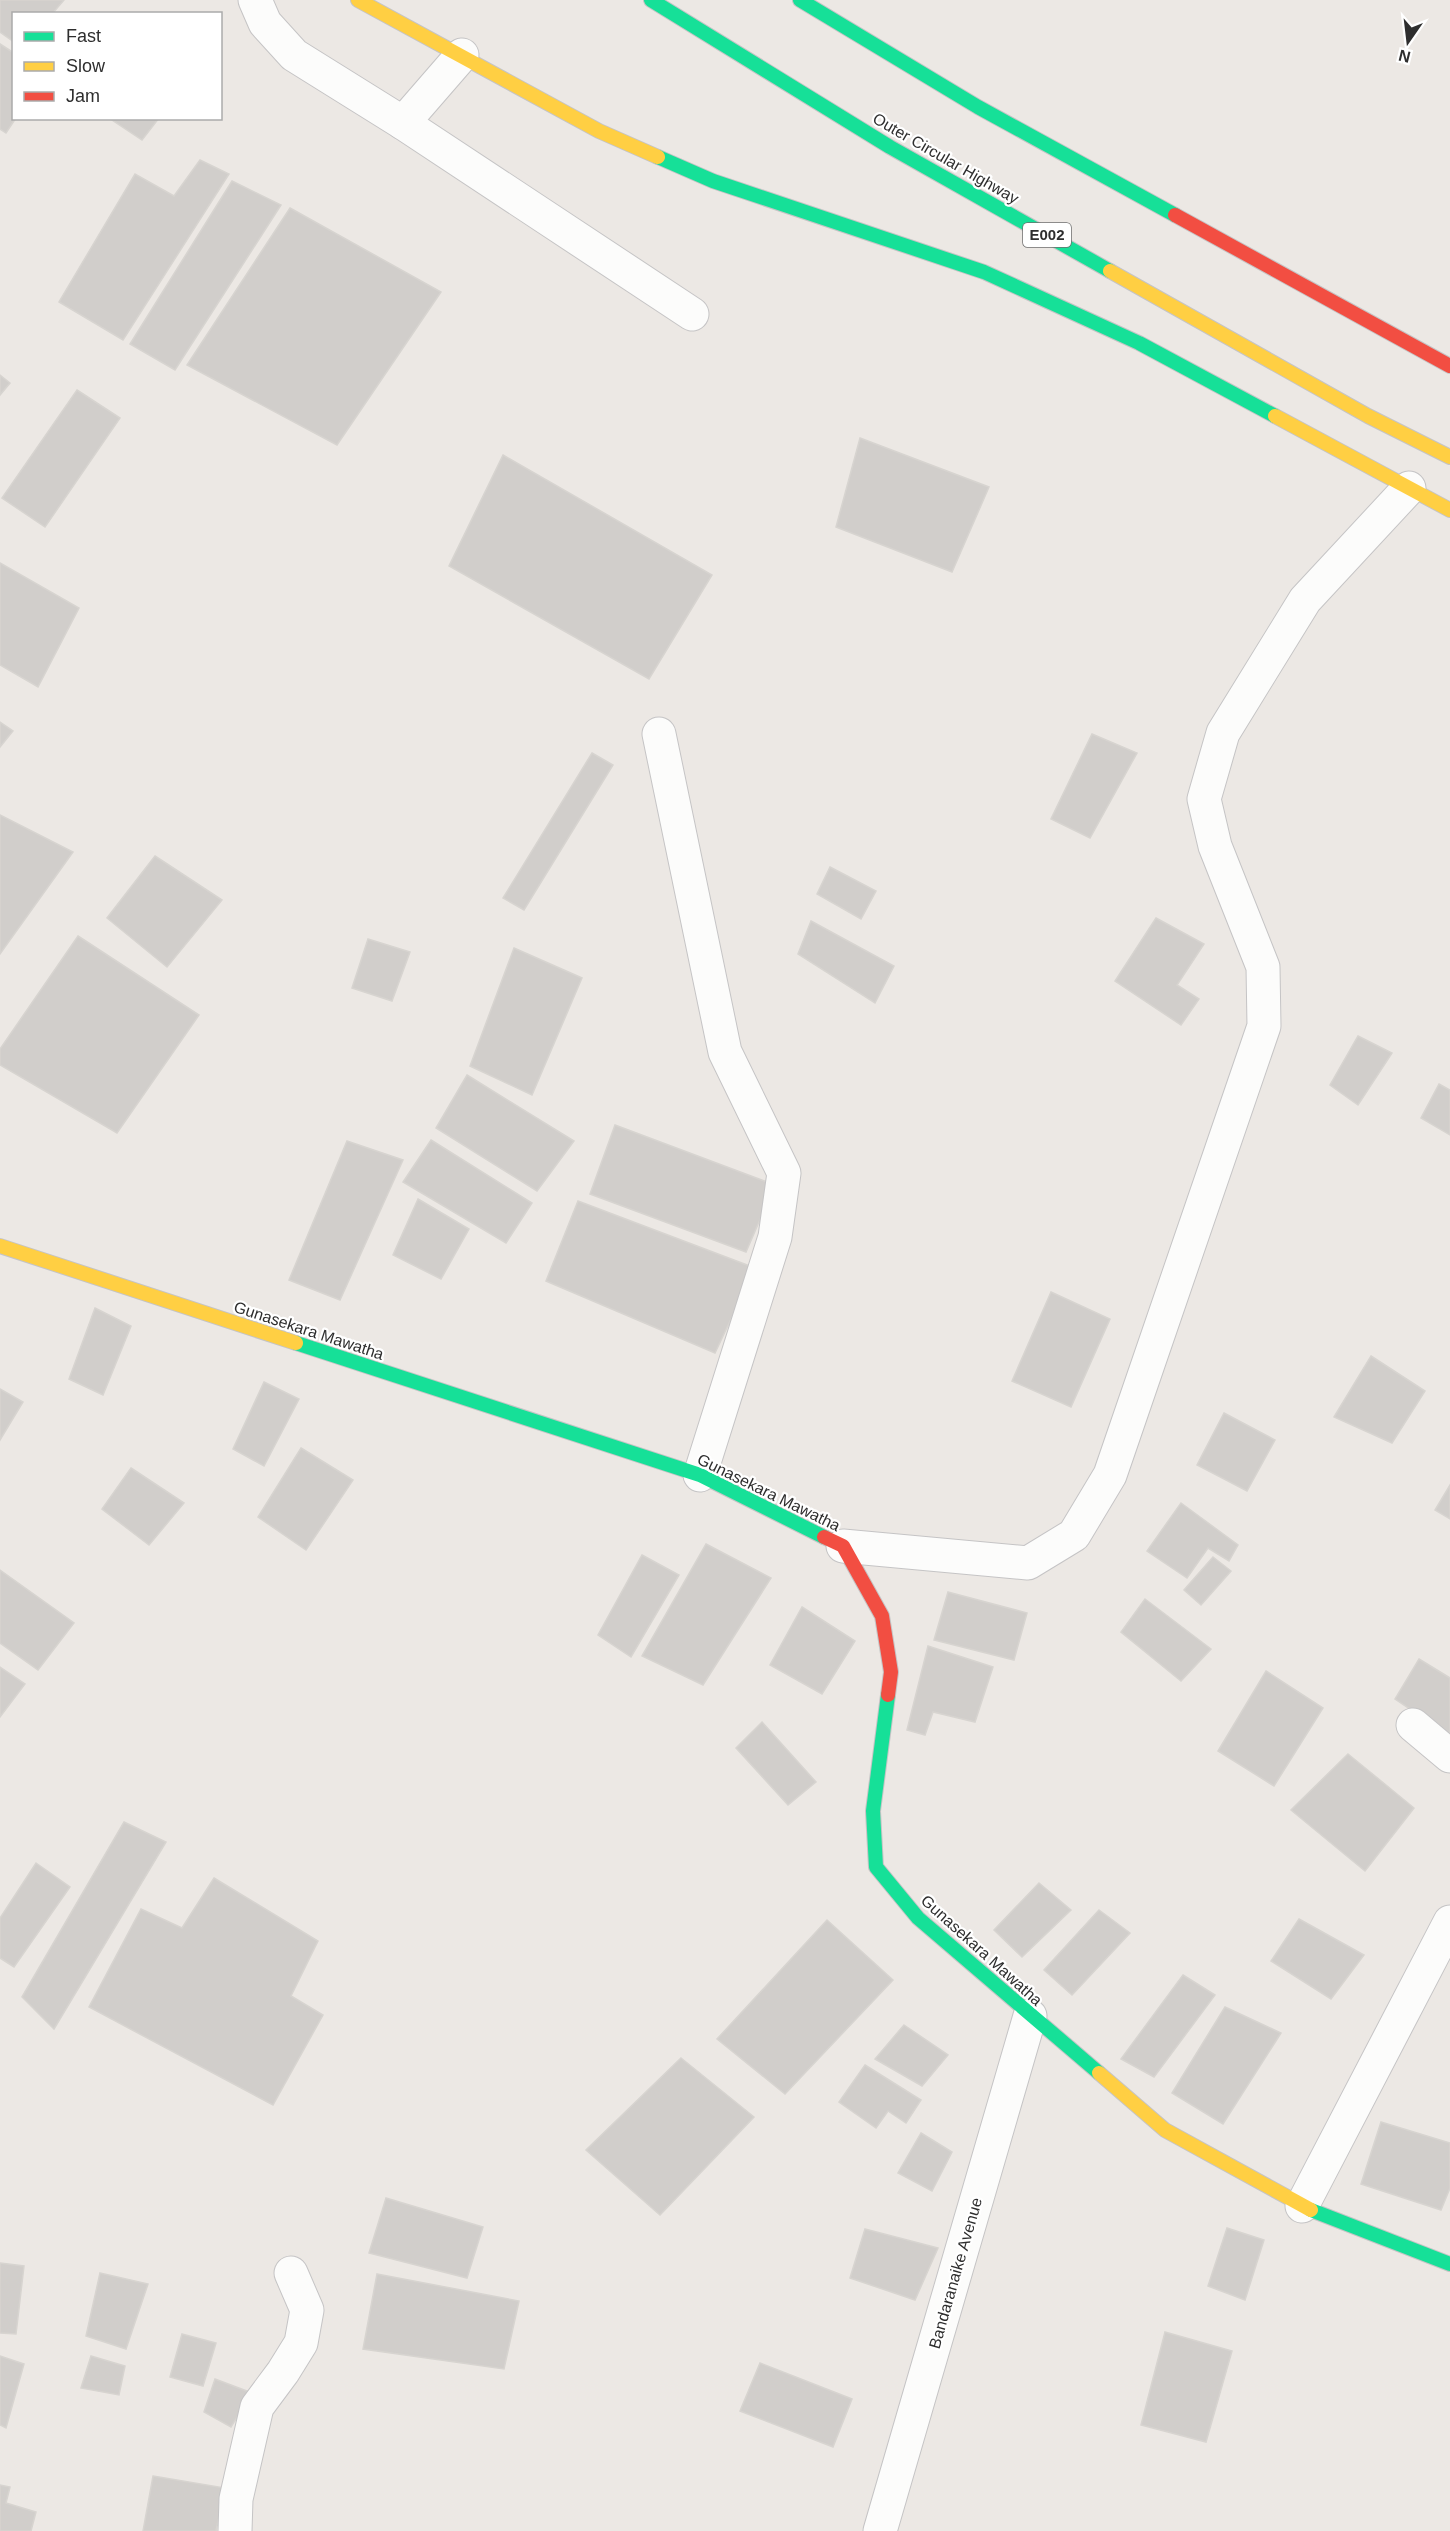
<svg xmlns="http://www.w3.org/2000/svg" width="1450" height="2531" font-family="Arial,sans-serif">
<rect width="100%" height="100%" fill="#ece8e4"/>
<g fill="#d1cecb" stroke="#d7d4d0" stroke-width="1.5">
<path d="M0,0H64L52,14H14V42L0,32Z"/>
<path d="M0,44L14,53V118H16L6,133L0,129Z"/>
<path d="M109,118H159L142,140Z"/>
<path d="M200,160L229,174L123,340L59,302L135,174L174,196Z"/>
<path d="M232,181L281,205L175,370L130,344Z"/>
<path d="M290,208L441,292L337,445L187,365Z"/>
<path d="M0,375L10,383L0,395Z"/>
<path d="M77,390L120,418L45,527L2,498Z"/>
<path d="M860,438L989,487L952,572L836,527Z"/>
<path d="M503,455L712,575L649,679L449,566Z"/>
<path d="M0,563L79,608L38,687L0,665Z"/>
<path d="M0,722L13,731L0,747Z"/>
<path d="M1092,734L1137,753L1090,838L1051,819Z"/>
<path d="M592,753L613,765L524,910L503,898Z"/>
<path d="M0,815L73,852L0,954Z"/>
<path d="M155,856L222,900L167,967L107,918Z"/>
<path d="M830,867L876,891L861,919L817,894Z"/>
<path d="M1156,918L1204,944L1177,985L1199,999L1181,1025L1115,981Z"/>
<path d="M811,921L894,966L875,1003L798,954Z"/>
<path d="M78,936L199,1015L117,1133L0,1065V1049Z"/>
<path d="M368,939L410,952L392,1001L352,988Z"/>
<path d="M514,948L582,978L532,1095L470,1066Z"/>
<path d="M1358,1036L1392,1053L1358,1105L1330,1085Z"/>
<path d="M467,1075L574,1141L537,1191L436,1128Z"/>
<path d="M1439,1084L1450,1090V1135L1421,1118Z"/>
<path d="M615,1125L775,1185L746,1252L590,1194Z"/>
<path d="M431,1140L532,1203L506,1243L403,1182Z"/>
<path d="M347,1141L403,1160L340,1300L289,1280Z"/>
<path d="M418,1199L469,1229L441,1279L393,1255Z"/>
<path d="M578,1201L755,1268L715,1353L546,1281Z"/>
<path d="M1051,1292L1110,1319L1071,1407L1012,1381Z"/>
<path d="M95,1308L131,1326L103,1395L69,1379Z"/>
<path d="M1371,1356L1425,1391L1392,1443L1334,1417Z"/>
<path d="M264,1382L299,1399L264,1466L233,1449Z"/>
<path d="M0,1389L23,1402L0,1440Z"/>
<path d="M1224,1413L1275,1440L1247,1491L1197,1465Z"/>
<path d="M301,1448L353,1480L306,1550L258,1517Z"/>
<path d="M131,1468L184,1503L149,1545L102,1509Z"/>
<path d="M1450,1485V1519L1435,1510Z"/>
<path d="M1181,1503L1238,1545L1229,1561L1208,1548L1187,1578L1147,1551Z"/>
<path d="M706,1544L771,1578L703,1685L642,1656Z"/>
<path d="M642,1555L679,1575L631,1657L598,1635Z"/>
<path d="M1213,1557L1231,1571L1201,1605L1184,1590Z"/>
<path d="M0,1570L74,1623L38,1670L0,1643Z"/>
<path d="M948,1592L1027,1613L1014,1660L934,1640Z"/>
<path d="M1145,1599L1211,1649L1181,1681L1121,1632Z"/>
<path d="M802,1607L855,1641L822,1694L770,1665Z"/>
<path d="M928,1646L993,1667L975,1722L933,1712L925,1735L907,1730Z"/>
<path d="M1419,1659L1450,1678V1736L1395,1699Z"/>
<path d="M0,1667L25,1684L0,1717Z"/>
<path d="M1266,1671L1323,1708L1274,1786L1218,1751Z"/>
<path d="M762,1722L816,1782L788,1805L736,1748Z"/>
<path d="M1348,1754L1414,1808L1365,1871L1291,1810Z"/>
<path d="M124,1822L166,1842L54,2029L22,1997Z"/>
<path d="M36,1863L70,1887L14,1967L0,1958V1918Z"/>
<path d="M214,1878L318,1941L291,1996L323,2015L273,2105L89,2007L141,1909L182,1928Z"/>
<path d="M1039,1883L1071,1910L1022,1957L994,1930Z"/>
<path d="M1099,1910L1130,1933L1072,1995L1044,1970Z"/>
<path d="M1299,1919L1364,1955L1331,1999L1271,1961Z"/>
<path d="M827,1920L893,1980L785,2094L717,2039Z"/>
<path d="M1183,1975L1215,1995L1154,2077L1121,2059Z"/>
<path d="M1225,2007L1281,2033L1223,2124L1172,2093Z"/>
<path d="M904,2025L948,2055L922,2086L875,2059Z"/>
<path d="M681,2058L754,2117L660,2215L586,2150Z"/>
<path d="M865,2065L921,2100L906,2123L888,2111L876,2128L839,2102Z"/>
<path d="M1381,2122L1450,2143V2188L1441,2210L1361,2184Z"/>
<path d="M921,2133L952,2152L932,2191L898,2173Z"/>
<path d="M386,2198L483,2227L467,2278L369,2253Z"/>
<path d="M1227,2228L1264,2240L1245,2300L1208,2286Z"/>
<path d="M865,2229L938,2248L915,2300L850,2278Z"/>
<path d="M0,2263L24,2266L16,2334L0,2333Z"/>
<path d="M100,2273L148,2284L126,2349L86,2336Z"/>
<path d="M377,2274L519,2301L504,2369L363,2349Z"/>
<path d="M1165,2332L1232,2351L1206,2442L1141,2425Z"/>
<path d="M182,2334L216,2343L203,2386L170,2377Z"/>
<path d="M0,2356L24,2364L6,2428L0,2425Z"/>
<path d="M91,2356L125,2366L119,2395L81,2388Z"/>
<path d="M760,2363L852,2399L833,2447L740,2411Z"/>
<path d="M215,2379L252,2393L231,2427L204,2412Z"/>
<path d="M153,2476L225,2488L216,2531H143Z"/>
<path d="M0,2485L10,2487L6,2503L36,2512L31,2531H0Z"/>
</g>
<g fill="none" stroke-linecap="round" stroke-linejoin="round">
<defs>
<g id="street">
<path d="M255,0L265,23L294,55L403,123L692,314"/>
<path d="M403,123L462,55"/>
<path d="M659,734L725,1052L784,1173L775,1237L700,1475"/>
<path d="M843,1546L1028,1563L1074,1535L1110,1475L1264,1026L1263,967L1215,846L1204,799L1223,733L1305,600L1409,488"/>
<path d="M1413,1725L1450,1756"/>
<path d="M1302,2206L1450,1922"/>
<path d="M235,2531L236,2499L257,2407L283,2372L301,2343L307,2310L291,2273"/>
<path d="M880,2531L1030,2016"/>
</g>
<g id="fast">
<path d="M651,0L890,147L1110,271"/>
<path d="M800,0L978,107L1175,215"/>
<path d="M658,157L713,181L984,272L1139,343L1275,416"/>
<path d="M296,1343L700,1475L824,1537"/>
<path d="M888,1695L873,1811L876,1867L918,1918L1099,2073"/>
<path d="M1311,2210L1450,2264"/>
</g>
<g id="slow">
<path d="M358,0L599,131L658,157"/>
<path d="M1110,271L1368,416L1450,457"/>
<path d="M1275,416L1450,510"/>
<path d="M0,1246L296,1343"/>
<path d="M1099,2073L1165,2130L1311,2210"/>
</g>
<g id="jam">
<path d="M1175,215L1450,366"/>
<path d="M824,1537L843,1546L882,1616L891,1672L888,1695"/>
</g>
</defs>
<use href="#street" stroke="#c5c4c5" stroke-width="35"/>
<use href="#fast" stroke="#c5c4c5" stroke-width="16"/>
<use href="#slow" stroke="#c5c4c5" stroke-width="16"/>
<use href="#jam" stroke="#c5c4c5" stroke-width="16"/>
<use href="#street" stroke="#fcfcfb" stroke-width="33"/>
<use href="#fast" stroke="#16e098" stroke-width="14"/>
<use href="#slow" stroke="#ffcf43" stroke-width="14"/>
<use href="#jam" stroke="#f24e42" stroke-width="14"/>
</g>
<g text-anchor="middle" stroke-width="4.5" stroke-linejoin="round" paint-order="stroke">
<rect fill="#fff" stroke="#6d6d6d" stroke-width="1.5" x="1023" y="223" width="48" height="24" rx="4.5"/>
<g font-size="15" font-weight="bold" fill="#2e2e2e">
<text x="1047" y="240">E002</text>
</g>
<g font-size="16" fill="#2e2e2e" stroke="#fff">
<text transform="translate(946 158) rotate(30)" y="6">Outer Circular Highway</text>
<text transform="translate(309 1330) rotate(18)" y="6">Gunasekara Mawatha</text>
<text transform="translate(769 1492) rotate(26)" y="6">Gunasekara Mawatha</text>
<text transform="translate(982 1950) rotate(42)" y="6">Gunasekara Mawatha</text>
<text transform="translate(955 2273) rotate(-74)" y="6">Bandaranaike Avenue</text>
</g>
</g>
<rect x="12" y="12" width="210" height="108" fill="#ffffff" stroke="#ababab" stroke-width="1.5"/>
<rect x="24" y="32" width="30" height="9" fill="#16e098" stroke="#ababab" stroke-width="1.5"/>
<text x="66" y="42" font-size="18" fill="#2e2e2e">Fast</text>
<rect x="24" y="62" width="30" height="9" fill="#ffcf43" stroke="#ababab" stroke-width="1.5"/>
<text x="66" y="72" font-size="18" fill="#2e2e2e">Slow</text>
<rect x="24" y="92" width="30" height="9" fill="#f24e42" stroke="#ababab" stroke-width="1.5"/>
<text x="66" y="102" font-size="18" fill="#2e2e2e">Jam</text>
<g transform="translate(1408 42) rotate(194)" stroke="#ffffff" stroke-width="4.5" paint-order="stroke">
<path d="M0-4.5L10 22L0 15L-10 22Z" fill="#2e2e2e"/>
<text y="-9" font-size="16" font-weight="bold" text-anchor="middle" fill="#2e2e2e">N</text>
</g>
</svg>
